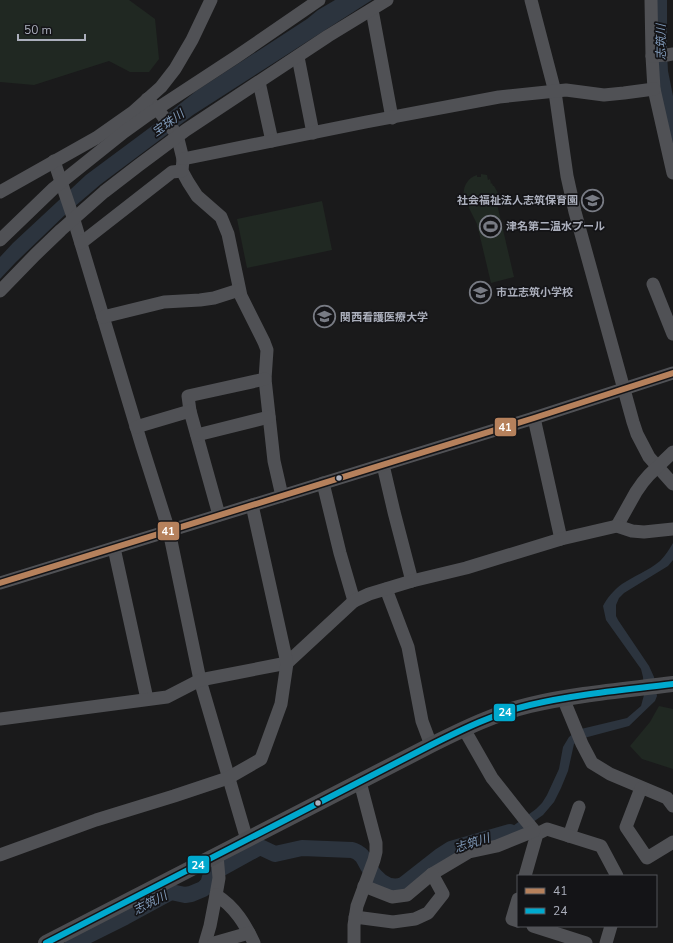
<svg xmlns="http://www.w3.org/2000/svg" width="673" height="943" font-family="'Nunito Sans','Noto Sans JP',sans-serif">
<rect width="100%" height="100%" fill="#1a1a1b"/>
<g fill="#202822">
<path d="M0,0H129L155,19L159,59L149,72H130L109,61L34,85L0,82Z"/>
<path d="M481,174L487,175L488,180L490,179L491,184L492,183L493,186H494L498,193L501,203L497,204L514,277L491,283L477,224L464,198C462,188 467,178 477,175V177H481Z"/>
<path d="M322,201L332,250L247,268L237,219Z"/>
<path d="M659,706L673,709V769L642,759L630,746L650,722Z"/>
</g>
<g fill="#2c343e">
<path d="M335,0H372L193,115L101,184L67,213L16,262L0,279V257L13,243L86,175L156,123L196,91L307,19L318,10Z"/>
<path d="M653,0H667V53L668,71L673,96V163L657,88Z"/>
<path d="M673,543V560L668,566L624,593L619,598L616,605V616L618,620L649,666L654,677L657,696L655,701L629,726L584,738L574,744L568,771L561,788L554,802L543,815L516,834L489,842L492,833L513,826L536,809L542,803L547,795L559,769L563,747L569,737L573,734L581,729L627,718L641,706L644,695L643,677L641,669L606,620L603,606C607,598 614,590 622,584C634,576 648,571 660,561C665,556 669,550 673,543Z"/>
</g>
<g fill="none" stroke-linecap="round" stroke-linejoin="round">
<path stroke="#2c343e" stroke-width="16" d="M73,943L125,917L171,892L185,895L191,894L203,889L208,884L211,874L260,847L275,854L302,848L352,850C356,851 359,853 362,856C365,860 366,864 369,868C377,880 388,891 403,885L440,856L451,849L510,832"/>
<g stroke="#505155" stroke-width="13">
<path d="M531,0L555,92L567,176L575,212L633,422L637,434L649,457L673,484"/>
<path d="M651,0L652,56L654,89L673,173"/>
<path d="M372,10L392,118"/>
<path d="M652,56L667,55L673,54"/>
<path d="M298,57L313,133"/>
<path d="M259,82L272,141"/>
<path d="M147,99L159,111L177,135L183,159L182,171L188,182L197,196L221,217L228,234L241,296L264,342L267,350L265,379L274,461L282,496"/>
<path d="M183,159L366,122L499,97L566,90L604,95L624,93L654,89"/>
<path d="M54,161L73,217L142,446L169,531L200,680L247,840"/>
<path d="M0,192L96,138L133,112L161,87L175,69L192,40L211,0"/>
<path d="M0,240L54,188L124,132L149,114L236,57L319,0"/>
<path d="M81,243L172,172L182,171"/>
<path d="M653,284L673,334"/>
<path d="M0,291L35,255L61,230L104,192L139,165L186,130L328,36L387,0"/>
<path d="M103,317L164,302L200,300L214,298L239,290"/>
<path d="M190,411L188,396L265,379"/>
<path d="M534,418L561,539"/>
<path d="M136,427L190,411L219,515"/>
<path d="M197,435L269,417"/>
<path d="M383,465L394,512L412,581"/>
<path d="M323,483L340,553L354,601"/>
<path d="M617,526L636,492L643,482L649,475L673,452"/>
<path d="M114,548L147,699"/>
<path d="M0,583L534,418L673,373"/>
<path d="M386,589L408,647L422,721L431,745"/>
<path d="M563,698L582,744L592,763L610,774L667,798L673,806"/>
<path d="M0,719L167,697L200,680L287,663L354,601L369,594L412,581L466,568L561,539L617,526L632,531L644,532L673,529"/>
<path d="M464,729L492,778L522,816L537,834"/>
<path d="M641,788L626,827L647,858L673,842"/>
<path d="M569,836L579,807"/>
<path d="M0,855L96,820L174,796L228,778L261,759L281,704L287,663L252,505"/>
<path d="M525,876L537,834L547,829L601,846L617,876"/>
<path d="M364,886L392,897L407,895L432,874L469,852L497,846L534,831"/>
<path d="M216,895L219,878L217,855"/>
<path d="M518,899L512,919L518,921"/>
<path d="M355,917L393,922L415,919L428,913L443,894L432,874"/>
<path d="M533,926L586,943"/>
<path d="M205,943L210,926L216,895C235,907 245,924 254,943"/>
<path d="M214,943L249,933"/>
<path d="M354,943V925L357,906L374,860L376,852V843L360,782"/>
<path d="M606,943L611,926"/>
</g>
<path stroke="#4c4d51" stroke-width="16" d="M46,943L431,745C463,729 496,713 530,705C576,694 626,690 673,684"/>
<defs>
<path id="bus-1" d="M0,583L534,418L673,373"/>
<path id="bus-2" d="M46,943L431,745C463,729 496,713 530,705C576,694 626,690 673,684"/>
</defs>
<use href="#bus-1" stroke="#141417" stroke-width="9"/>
<use href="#bus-2" stroke="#141417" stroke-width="9"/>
<use href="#bus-1" stroke="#b6815c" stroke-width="6"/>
<use href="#bus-2" stroke="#00a9ce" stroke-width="6"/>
</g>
<defs>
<symbol id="school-ring" viewBox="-11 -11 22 22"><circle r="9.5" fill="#141417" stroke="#787b84" stroke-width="1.5"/><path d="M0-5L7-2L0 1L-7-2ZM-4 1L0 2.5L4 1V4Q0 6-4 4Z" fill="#787b84"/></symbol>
<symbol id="stadium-ring" viewBox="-11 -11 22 22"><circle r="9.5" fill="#141417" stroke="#787b84" stroke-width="1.5"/><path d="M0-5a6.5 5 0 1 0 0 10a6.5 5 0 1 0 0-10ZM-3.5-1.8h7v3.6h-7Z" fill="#787b84"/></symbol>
<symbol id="university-ring" viewBox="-11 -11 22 22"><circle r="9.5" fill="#141417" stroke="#787b84" stroke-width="1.5"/><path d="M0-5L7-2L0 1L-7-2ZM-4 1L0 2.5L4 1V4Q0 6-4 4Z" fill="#787b84"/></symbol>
</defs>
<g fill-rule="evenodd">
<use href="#school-ring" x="580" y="188" width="25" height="25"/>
<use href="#stadium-ring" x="478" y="214" width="25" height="25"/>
<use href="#school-ring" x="468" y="280" width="25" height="25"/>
<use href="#university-ring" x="312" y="304" width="25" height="25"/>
</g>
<g fill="#abafbc" stroke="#141417" stroke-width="1.5">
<circle cx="339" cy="478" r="3.5"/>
<circle cx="318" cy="803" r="3.5"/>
</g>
<g text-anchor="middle" stroke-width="3.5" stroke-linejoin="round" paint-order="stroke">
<g font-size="11" font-weight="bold" fill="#abafbc" stroke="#141417" text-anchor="start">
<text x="578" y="204" text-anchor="end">社会福祉法人志筑保育園</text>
<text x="506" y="230">津名第二温水プール</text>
<text x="496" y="296">市立志筑小学校</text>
<text x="340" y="321">関西看護医療大学</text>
</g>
<g font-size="12" font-style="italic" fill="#809ab9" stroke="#141417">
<text transform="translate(661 42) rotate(-90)" y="4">志筑川</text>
<text transform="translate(168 123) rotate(-36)" y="4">宝珠川</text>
<text transform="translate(472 843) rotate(-18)" y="4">志筑川</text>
<text transform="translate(150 903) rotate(-27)" y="4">志筑川</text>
</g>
</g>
<g stroke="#141417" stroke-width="1.5">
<rect x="494" y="417" width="23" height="20" rx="4" fill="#b6815c"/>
<rect x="157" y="521" width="23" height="20" rx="4" fill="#b6815c"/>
<rect x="493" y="703" width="23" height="19" rx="4" fill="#00a9ce"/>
<rect x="187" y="855" width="23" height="19" rx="4" fill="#00a9ce"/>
</g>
<g font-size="11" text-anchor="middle" font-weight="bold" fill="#fff">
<text x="505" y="431">41</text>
<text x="168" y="535">41</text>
<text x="505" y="716">24</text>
<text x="198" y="869">24</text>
</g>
<rect x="517" y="875" width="140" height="52" fill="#141417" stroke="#505259"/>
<rect x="525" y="888" width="20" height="6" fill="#b6815c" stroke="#505259"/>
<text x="553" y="895" font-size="12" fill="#abafbc">41</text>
<rect x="525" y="908" width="20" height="6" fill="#00a9ce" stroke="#505259"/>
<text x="553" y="915" font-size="12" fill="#abafbc">24</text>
<path d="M18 34v6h67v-6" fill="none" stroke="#abafbc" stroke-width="2"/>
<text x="24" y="34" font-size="12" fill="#abafbc" stroke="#141417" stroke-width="3" paint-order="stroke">50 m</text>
</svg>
